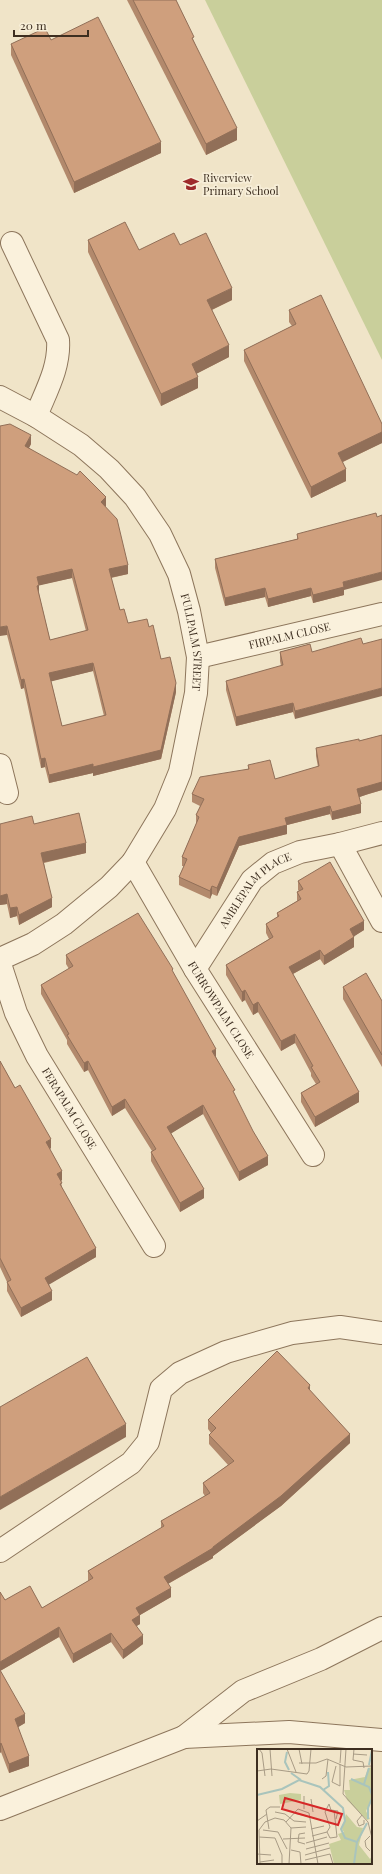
<svg xmlns="http://www.w3.org/2000/svg" width="382" height="1874" font-family="'Playfair Display',serif">
<rect width="100%" height="100%" fill="#f0e4c8"/>
<path fill="#c9cf9b" d="M205,0H382V360Z"/>
<g fill="none" stroke-linecap="round" stroke-linejoin="round">
<defs>
<g id="minor">
<path d="M12,243L58,340C60,367 46,391 36,416"/>
<path id="s1" d="M0,397L36,416L81,445L109,469L135,497L160,534L179,574L189,611L198,657L196,693L180,772L165,809L133,862L109,887L64,924L33,944L0,959"/>
<path id="s2" d="M198,657L382,614"/>
<path d="M0,765L7,793"/>
<path d="M340,844L382,921"/>
<path id="s3" d="M133,862L195,969L313,1155"/>
<path id="s4" d="M0,964L16,1013L37,1056L154,1246"/>
<path id="s5" d="M195,969L252,880L273,863L300,852L340,844L382,833"/>
<path d="M0,1551L131,1463L148,1442L161,1389L180,1373L226,1352L292,1333L340,1327L382,1333"/>
<path d="M184,1737L243,1691L321,1659L382,1628"/>
<path d="M0,1809L184,1737L289,1732L382,1740"/>
</g>
</defs>
<use href="#minor" stroke="#8d765c" stroke-width="24"/>
<use href="#minor" stroke="#faf1dc" stroke-width="22"/>
</g>
<g fill="#b2896c" fill-rule="evenodd">
<path d="M127,0H176L237,140L206,155Z"/>
<path d="M51,40L161,153L74,193L11,55V44Z"/>
<path d="M88,240L139,250L180,245L232,300L212,310L229,357L196,374L198,388L161,406L88,252Z"/>
<path d="M289,310L382,424V443L343,462L346,481L311,498L244,361V350L292,326L289,322Z"/>
<path d="M0,426L31,444L29,448L106,506L105,507L128,574L111,578L120,610L128,623L149,627L161,659L176,692L161,759L93,776V773L49,783L45,767L41,768L24,688L21,689L7,635ZM72,578L86,631L50,640L39,594V585ZM93,671L104,716L62,726L51,681Z"/>
<path d="M297,534L344,590V595L313,603L311,596L268,607L265,597L225,606L215,568V559L297,539Z"/>
<path d="M310,644L295,719L293,712L236,726L226,690V681L281,666L280,661V652Z"/>
<path d="M382,735V790L359,797L361,813L332,820L330,814L287,825V834L239,846L217,896L212,894L210,899L179,885V877L184,866H182V857L196,824V815L200,806L192,802V794L248,769V765L275,779L318,767L316,756V748L359,741Z"/>
<path d="M0,824H34L86,853L44,863L52,907L19,925L17,916L10,918L7,904L0,905Z"/>
<path d="M298,881L364,930L354,936V947L324,965L320,959L293,974L359,1102L315,1127L301,1102V1093L316,1084L311,1076V1073L295,1043L281,1051L258,1012L253,1015L245,1000L242,1002L226,975V965L269,939L266,933V924L277,917V913L297,901V892L299,891L298,890Z"/>
<path d="M66,955L173,973L216,1057L268,1165L239,1181L203,1114L171,1133L204,1198L180,1212L151,1161V1152L152,1151L125,1108L112,1116L88,1070L84,1072L67,1044V1040L41,994V985L69,969L66,964Z"/>
<path d="M343,987L382,1001V1067L343,999Z"/>
<path d="M0,1061L15,1088L51,1148L50,1149L62,1180L61,1181L62,1188L96,1257L49,1284L52,1300L21,1317L7,1291V1282L0,1267Z"/>
<path d="M310,1391L350,1443L281,1506L213,1556V1558L168,1584L171,1597L140,1615V1624L136,1626L143,1644L123,1659L111,1642L73,1663L59,1637L0,1671L25,1723L18,1727L29,1766L9,1773L1,1752L0,1753V1592L5,1600L42,1608L88,1581V1571L161,1528V1521L205,1496L203,1493V1483L228,1465L209,1444V1435L211,1433L208,1429V1420Z"/>
</g>
<g fill="#916f58">
<path d="M237,128V140L206,155V144Z"/>
<path d="M161,142V153L74,193V182Z"/>
<path d="M232,288V300L207,312V300Z"/>
<path d="M229,345V357L192,376V364Z"/>
<path d="M198,377V388L161,406V394Z"/>
<path d="M382,432V443L338,464V453Z"/>
<path d="M31,435V444L25,455V446Z"/>
<path d="M346,469V481L311,498V487Z"/>
<path d="M106,497V506L101,511V502Z"/>
<path d="M128,565V574L109,578V569Z"/>
<path d="M72,569V578L37,586V577Z"/>
<path d="M382,572V580L344,590V595L313,603V595L343,582Z"/>
<path d="M39,585V594L37,586Z"/>
<path d="M265,588V597L225,606V598Z"/>
<path d="M311,588V596L268,607V599Z"/>
<path d="M7,626V635L0,636V627Z"/>
<path d="M93,663V671L49,682V673Z"/>
<path d="M24,679V688L21,689V680Z"/>
<path d="M176,683V692L161,759L93,776V767Z"/>
<path d="M382,688V696L295,719V711Z"/>
<path d="M293,703V712L236,726V717Z"/>
<path d="M45,758V767L41,768V759Z"/>
<path d="M93,764V773L49,783V775Z"/>
<path d="M382,782V790L368,794L357,798V789L368,786Z"/>
<path d="M361,804V813L332,820V812Z"/>
<path d="M330,806V814L287,825V834L239,846L217,896V888L239,837L285,818Z"/>
<path d="M86,843V853L41,863V853Z"/>
<path d="M212,886V894L210,899V891Z"/>
<path d="M7,894V904L0,905V896Z"/>
<path d="M52,898V907L19,925V915Z"/>
<path d="M17,907V916L10,918V908Z"/>
<path d="M364,921V930L350,939V929Z"/>
<path d="M354,937V947L324,965V956Z"/>
<path d="M320,950V959L289,976V967Z"/>
<path d="M245,990V1000L242,1002V992Z"/>
<path d="M258,1002V1012L253,1015V1005Z"/>
<path d="M295,1034V1043L281,1051V1041Z"/>
<path d="M216,1049V1058L212,1051Z"/>
<path d="M88,1061V1070L84,1072V1063Z"/>
<path d="M359,1092V1102L315,1127V1117Z"/>
<path d="M125,1099V1108L112,1116V1107Z"/>
<path d="M203,1105V1114L167,1136V1127Z"/>
<path d="M51,1139V1148L46,1151V1142Z"/>
<path d="M268,1156V1165L239,1181V1172Z"/>
<path d="M62,1171V1180L57,1183V1174Z"/>
<path d="M204,1189V1198L180,1212V1203Z"/>
<path d="M96,1248V1257L45,1287V1278Z"/>
<path d="M52,1291V1300L21,1317V1308Z"/>
<path d="M310,1385V1395L308,1388Z"/>
<path d="M126,1424V1437L0,1510V1497Z"/>
<path d="M350,1434V1443L281,1506L213,1556V1558L164,1586V1577L213,1547Z"/>
<path d="M171,1588V1597L140,1615V1624L132,1629V1620L136,1608Z"/>
<path d="M59,1627V1637L0,1671V1662Z"/>
<path d="M111,1633V1642L73,1663V1654Z"/>
<path d="M143,1635V1644L123,1659V1650Z"/>
<path d="M25,1714V1723L15,1729V1719Z"/>
<path d="M1,1743V1752L0,1753V1744Z"/>
<path d="M29,1756V1766L9,1773V1764Z"/>
</g>
<g fill="#cf9f7d" stroke="#916f58" fill-rule="evenodd">
<path d="M133,0H176L194,37L192,38L237,128L206,144Z"/>
<path d="M98,17L161,142L74,182L11,44L45,28L51,40Z"/>
<path d="M125,222L139,250L174,233L180,245L206,233L232,288L207,300L229,345L192,364L198,377L161,394L88,240Z"/>
<path d="M321,295L382,424V432L338,453L346,469L311,487L244,350L296,324L289,310Z"/>
<path d="M10,424L31,435L25,446L77,475L80,471L106,497L101,502L117,519L128,565L109,569L120,610L124,609L128,623L147,619L149,627L153,625L161,659L170,657L176,683L161,750L93,767V764L49,775L45,758L41,759L24,679L21,680L7,626L0,627V426ZM72,569L88,630L50,640L37,586L39,585L37,577ZM93,663L106,715L62,726L49,673Z"/>
<path d="M376,513L377,517L382,515V572L343,582L344,587L313,595L311,588L268,599L265,588L225,598L215,559L298,539L297,534Z"/>
<path d="M361,638L363,644L382,639V688L295,711L293,703L236,717L226,681L283,665L280,652L310,644L312,652Z"/>
<path d="M382,735V782L368,786L357,789L361,804L332,812L330,806L285,818L287,825L239,837L217,888L212,886L210,891L179,877L187,859L182,857L199,817L196,815L204,799L192,794L200,777L249,769L248,765L270,760L275,779L319,766L316,748L359,739V741Z"/>
<path d="M79,813L86,843L41,853L52,898L19,915L17,907L10,908L7,894L0,896V824L32,816L34,824Z"/>
<path d="M330,862L364,921L350,929L354,937L324,956L320,950L289,967L359,1092L315,1117L301,1093L320,1082L311,1067L313,1066L295,1034L281,1041L258,1002L253,1005L245,990L242,992L226,965L273,937L266,924L279,916L277,913L301,899L297,892L303,889L298,881Z"/>
<path d="M138,913L173,969L172,970L216,1049L212,1051L235,1090L233,1091L253,1131L268,1156L239,1172L203,1105L167,1127L204,1189L180,1203L151,1152L156,1149L125,1099L112,1107L88,1061L84,1063L67,1035L69,1034L41,985L73,966L66,955Z"/>
<path d="M366,973L382,1001V1055L343,987Z"/>
<path d="M0,1061L15,1088L20,1085L51,1139L46,1142L62,1171L57,1174L62,1183L60,1184L96,1248L45,1278L52,1291L21,1308L7,1282L11,1280L0,1258Z"/>
<path d="M277,1351L310,1385L308,1388L350,1434L281,1496L213,1547V1548L164,1577L171,1588L136,1608L140,1615L132,1620L143,1635L123,1650L111,1633L73,1654L59,1627L0,1662V1592L5,1600L30,1586L42,1608L93,1578L88,1571L164,1526L161,1521L210,1493L203,1483L234,1461L209,1435L216,1428L208,1420Z"/>
<path d="M87,1357L126,1424L0,1497V1407Z"/>
<path d="M0,1670L25,1714L15,1719L29,1756L9,1764L1,1743L0,1744Z"/>
</g>
<defs>
<symbol id="school-bare" viewBox="-9 -9 18 18"><path d="M0-5L7-2L0 1L-7-2ZM-4 1L0 2.5L4 1V4Q0 6-4 4Z" fill="#9e2a2b" stroke="#f7eed8" stroke-width="2.5" paint-order="stroke"/></symbol>
</defs>
<g fill-rule="evenodd">
<use href="#school-bare" x="180" y="173" width="22" height="22"/>
</g>
<g text-anchor="middle" stroke-width="3.5" stroke-linejoin="round" paint-order="stroke">
<g font-size="11" fill="#3d2e20" stroke="#f7eed8" text-anchor="start">
<text x="203" y="182">Riverview<tspan x="203" dy="13">Primary School</tspan></text>
</g>
<g font-size="11" fill="#3d2e20" stroke="#f7eed8">
<text dy="4" stroke="none"><textPath href="#s2" startOffset="94">FIRPALM CLOSE</textPath></text>
<text dy="4" stroke="none"><textPath href="#s1" startOffset="328">FULLPALM STREET</textPath></text>
<text dy="4" stroke="none"><textPath href="#s5" startOffset="101">AMBLEPALM PLACE</textPath></text>
<text dy="4" stroke="none"><textPath href="#s3" startOffset="172">FURROWPALM CLOSE</textPath></text>
<text dy="4" stroke="none"><textPath href="#s4" startOffset="161">FERAPALM CLOSE</textPath></text>
</g>
</g>
<g transform="translate(257 1749)">
<rect width="115" height="115" fill="#f0e4c8"/>
<path d="M115,18V49L109,62L113,70L110,71L90,51L87,41H93L92,31L108,28L111,19ZM33,44L44,45V51L23,55L22,46ZM89,65L100,78L106,79L102,96L113,110L115,107V115H77L72,95L84,91L81,85L87,83L85,80Z" fill="#c9cf9b"/>
<path fill="none" stroke="#a9c4bc" stroke-width="2" d="M30,3L28,13L32,21M112,16L115,1M34,24L44,31M94,30L112,38L115,46M107,35L112,19M66,41L72,37L71,23M0,46L25,40L42,31L63,38L86,59L88,72L84,80L88,89L100,93L97,115M111,70V59L115,49M100,93L110,74"/>
<path fill="none" stroke="#a89b85" stroke-width="1" d="M2,0L5,4L8,27M13,0L15,27M30,0L39,23M42,0L45,15M89,0L86,45L111,73L115,89M97,0L96,11L106,13L107,19M96,5L110,6M42,14H59L70,10L89,18L115,17M83,14L84,0M79,17L75,33L83,37V15M0,22L14,20L50,25L52,22L54,0M65,30L69,27L71,10M54,50L56,63M47,60V47M18,63L28,65L37,72L49,73M37,64L49,67M105,66L100,72L102,77L107,75V71M0,72L10,65M29,73L41,60L52,64L61,115M34,79L49,78M12,80L9,61L13,58H23M54,80L67,77M6,81L21,83L30,100M70,83L73,78L68,63L72,55L74,61L81,62L79,70M70,83L73,89L80,88L77,61M55,87L70,83M113,87L108,92L109,98L113,102M2,88L18,89L25,106V115M26,90L48,89M49,94L70,88M48,95L41,93L42,85L48,84M49,100L72,94M34,101L43,103L44,115M0,105L14,106M48,106L73,99M48,111L73,105L76,115M3,113L17,111M3,115L2,81L8,73L18,69L27,71L34,79L32,115"/>
<path fill="#d62828" fill-opacity="0.15" stroke="#d62828" stroke-width="2" d="M28,49L85,65L81,76L25,60Z"/>
<rect width="115" height="115" fill="none" stroke="#3d2e20" stroke-width="2"/>
</g>
<path d="M14 30v6h74v-6" fill="none" stroke="#3d2e20" stroke-width="2"/>
<text x="20" y="30" font-size="12" fill="#3d2e20" stroke="#f7eed8" stroke-width="3" paint-order="stroke">20 m</text>
</svg>
